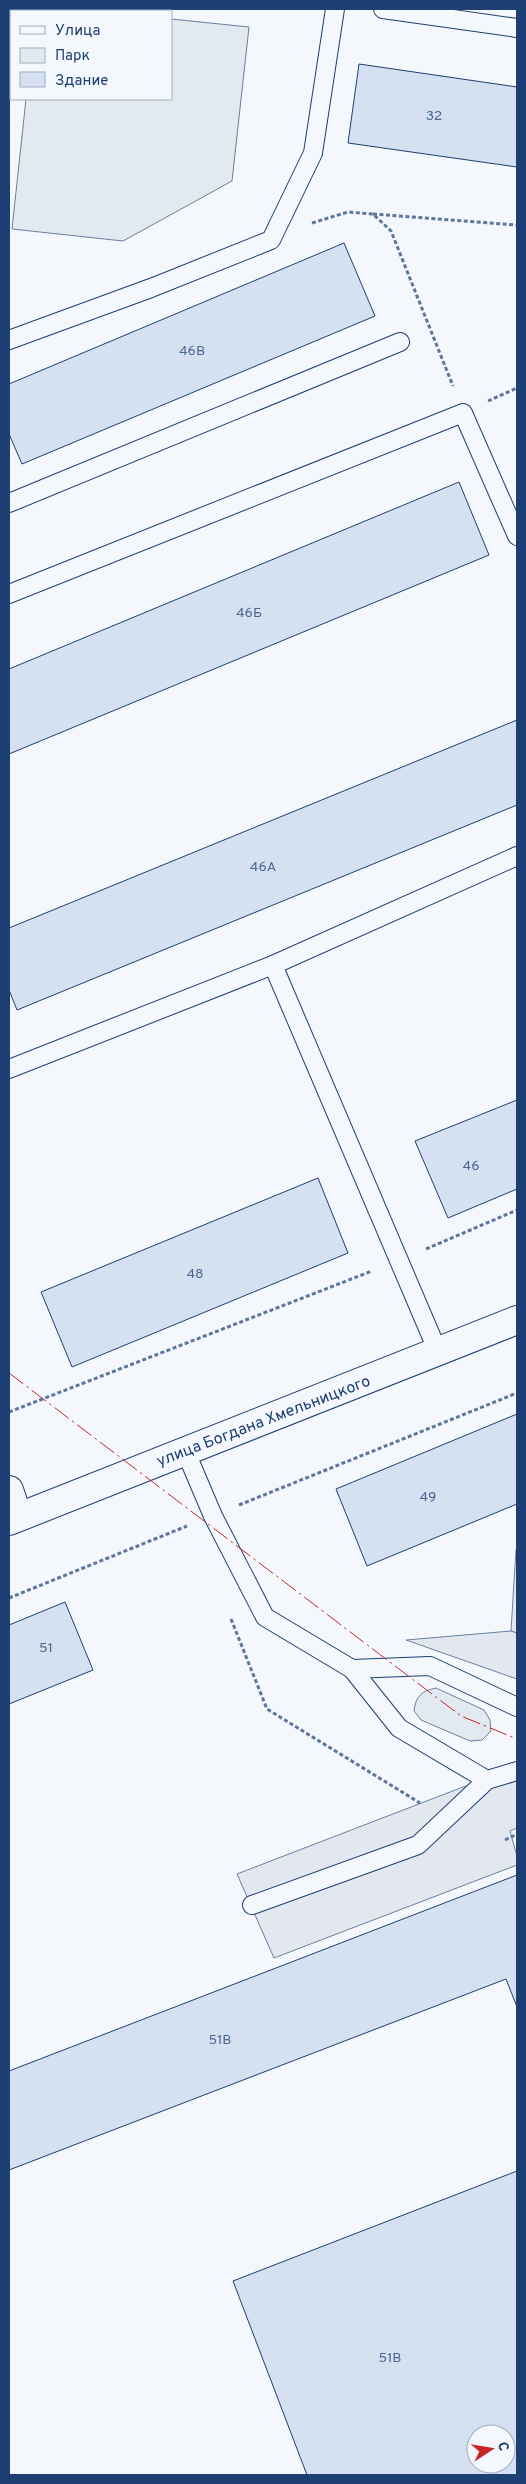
<svg xmlns="http://www.w3.org/2000/svg" width="526" height="2484" font-family="Overpass,sans-serif">
<rect width="100%" height="100%" fill="#f4f7fb"/>
<g fill="#e3e9f0" stroke="#687fa3">
<path d="M36,9L103,11H36Z"/>
<path d="M171,19L249,27L232,181L123,241L12,229L26,99H171Z"/>
<path d="M516,1550H517V1633L511,1631Z"/>
<path d="M436,1688L484,1710L490,1720L491,1731L482,1740L470,1741L421,1720L414,1711C416,1696 421,1691 436,1688Z"/>
</g>
<g fill="#e3e8f0" stroke="#687fa3">
<path d="M511,1631L517,1633V1679L406,1640Z"/>
<path d="M517,1771V1828L510,1831L517,1856V1865L274,1958L237,1874L463,1787Z"/>
</g>
<g fill="#d5e0f0" stroke="#1d3f73" fill-rule="evenodd">
<path d="M359,64L517,87V167L348,143Z"/>
<path d="M344,243L375,316L22,464L9,434V384Z"/>
<path d="M459,482L489,555L9,754V669Z"/>
<path d="M517,720V805L17,1010L9,990V928Z"/>
<path d="M517,1100V1189L448,1218L415,1141Z"/>
<path d="M318,1178L348,1253L72,1367L41,1292Z"/>
<path d="M517,1414V1504L367,1566L336,1489Z"/>
<path d="M65,1602L93,1670L9,1704V1625Z"/>
<path d="M517,1875V2007L506,1979L9,2170V2071Z"/>
<path d="M517,2171V2475H307L233,2281ZM476,2434H506V2464H476Z"/>
</g>
<g fill="none" stroke-linecap="round" stroke-linejoin="round">
<defs>
<g id="service">
<path d="M383,9L517,28"/>
<path d="M9,340L151,288L271,240L313,153L335,9"/>
<path d="M9,503L400,342"/>
<path d="M9,594L463,413L517,536"/>
<path d="M273,965L438,1352"/>
<path d="M9,1069L273,965L517,856"/>
<path d="M185,1450L213,1516L265,1617L352,1669L430,1666L517,1707"/>
<path d="M487,1780L517,1771"/>
<path d="M252,1905L418,1845L487,1780L399,1728L352,1669"/>
</g>
<path id="minor" d="M9,1490L18,1517"/>
<path id="secondary" d="M9,1521L517,1320"/>
</defs>
<use href="#service" stroke="#1d3f73" stroke-width="20"/>
<use href="#minor" stroke="#1d3f73" stroke-width="30"/>
<use href="#secondary" stroke="#1d3f73" stroke-width="30"/>
<g stroke="#5e769c" stroke-width="3" stroke-dasharray="4 2.5" stroke-linecap="butt">
<path d="M373,214L517,225"/>
<path d="M312,223L348,212L373,214L391,231L453,386"/>
<path d="M488,401L517,388"/>
<path d="M426,1249L517,1210"/>
<path d="M9,1412L372,1271"/>
<path d="M239,1505L517,1393"/>
<path d="M9,1598L187,1526"/>
<path d="M231,1619L267,1709L420,1803"/>
<path d="M505,1840L517,1834"/>
</g>
<use href="#service" stroke="#f4f7fb" stroke-width="18"/>
<use href="#minor" stroke="#f4f7fb" stroke-width="28"/>
<use href="#secondary" stroke="#f4f7fb" stroke-width="28"/>
<path stroke="#c62828" stroke-width="1" stroke-dasharray="18 4 2.5 4" stroke-linecap="butt" d="M9,1373L461,1716L517,1739"/>
</g>
<g text-anchor="middle" stroke-width="4" stroke-linejoin="round" paint-order="stroke">
<g font-size="14" fill="#4b6792">
<text x="434" y="120">32</text>
<text x="192" y="355">46В</text>
<text x="249" y="617">46Б</text>
<text x="263" y="871">46А</text>
<text x="471" y="1170">46</text>
<text x="195" y="1278">48</text>
<text x="428" y="1501">49</text>
<text x="46" y="1652">51</text>
<text x="220" y="2044">51В</text>
<text x="390" y="2362">51В</text>
</g>
<g font-size="16" fill="#1d3f73" stroke="#f4f7fb">
<text transform="translate(263 1420) rotate(-21)" y="6">улица Богдана Хмельницкого</text>
</g>
</g>
<rect width="526" height="2484" fill="none" stroke="#1d3f73" stroke-width="20"/>
<rect x="10" y="10" width="162" height="90" fill="#f4f7fb" stroke="#9eadc5"/>
<rect x="20" y="26" width="25" height="8" fill="#f4f7fb" stroke="#9eadc5"/>
<text x="55" y="35" font-size="15" fill="#1d3f73">Улица</text>
<rect x="20" y="48" width="25" height="15" fill="#e3e9f0" stroke="#9eadc5"/>
<text x="55" y="60" font-size="15" fill="#1d3f73">Парк</text>
<rect x="20" y="72" width="25" height="15" fill="#d5e0f0" stroke="#9eadc5"/>
<text x="55" y="85" font-size="15" fill="#1d3f73">Здание</text>
<g transform="translate(491 2449) rotate(78)"><circle r="24" fill="#f4f7fb" stroke="#9eadc5"/>
<path d="M0-4L9 19L0 12L-9 19Z" fill="#c62828"/>
<text y="-8" font-size="14" font-weight="bold" text-anchor="middle" fill="#1d3f73">С</text>
</g>
</svg>
